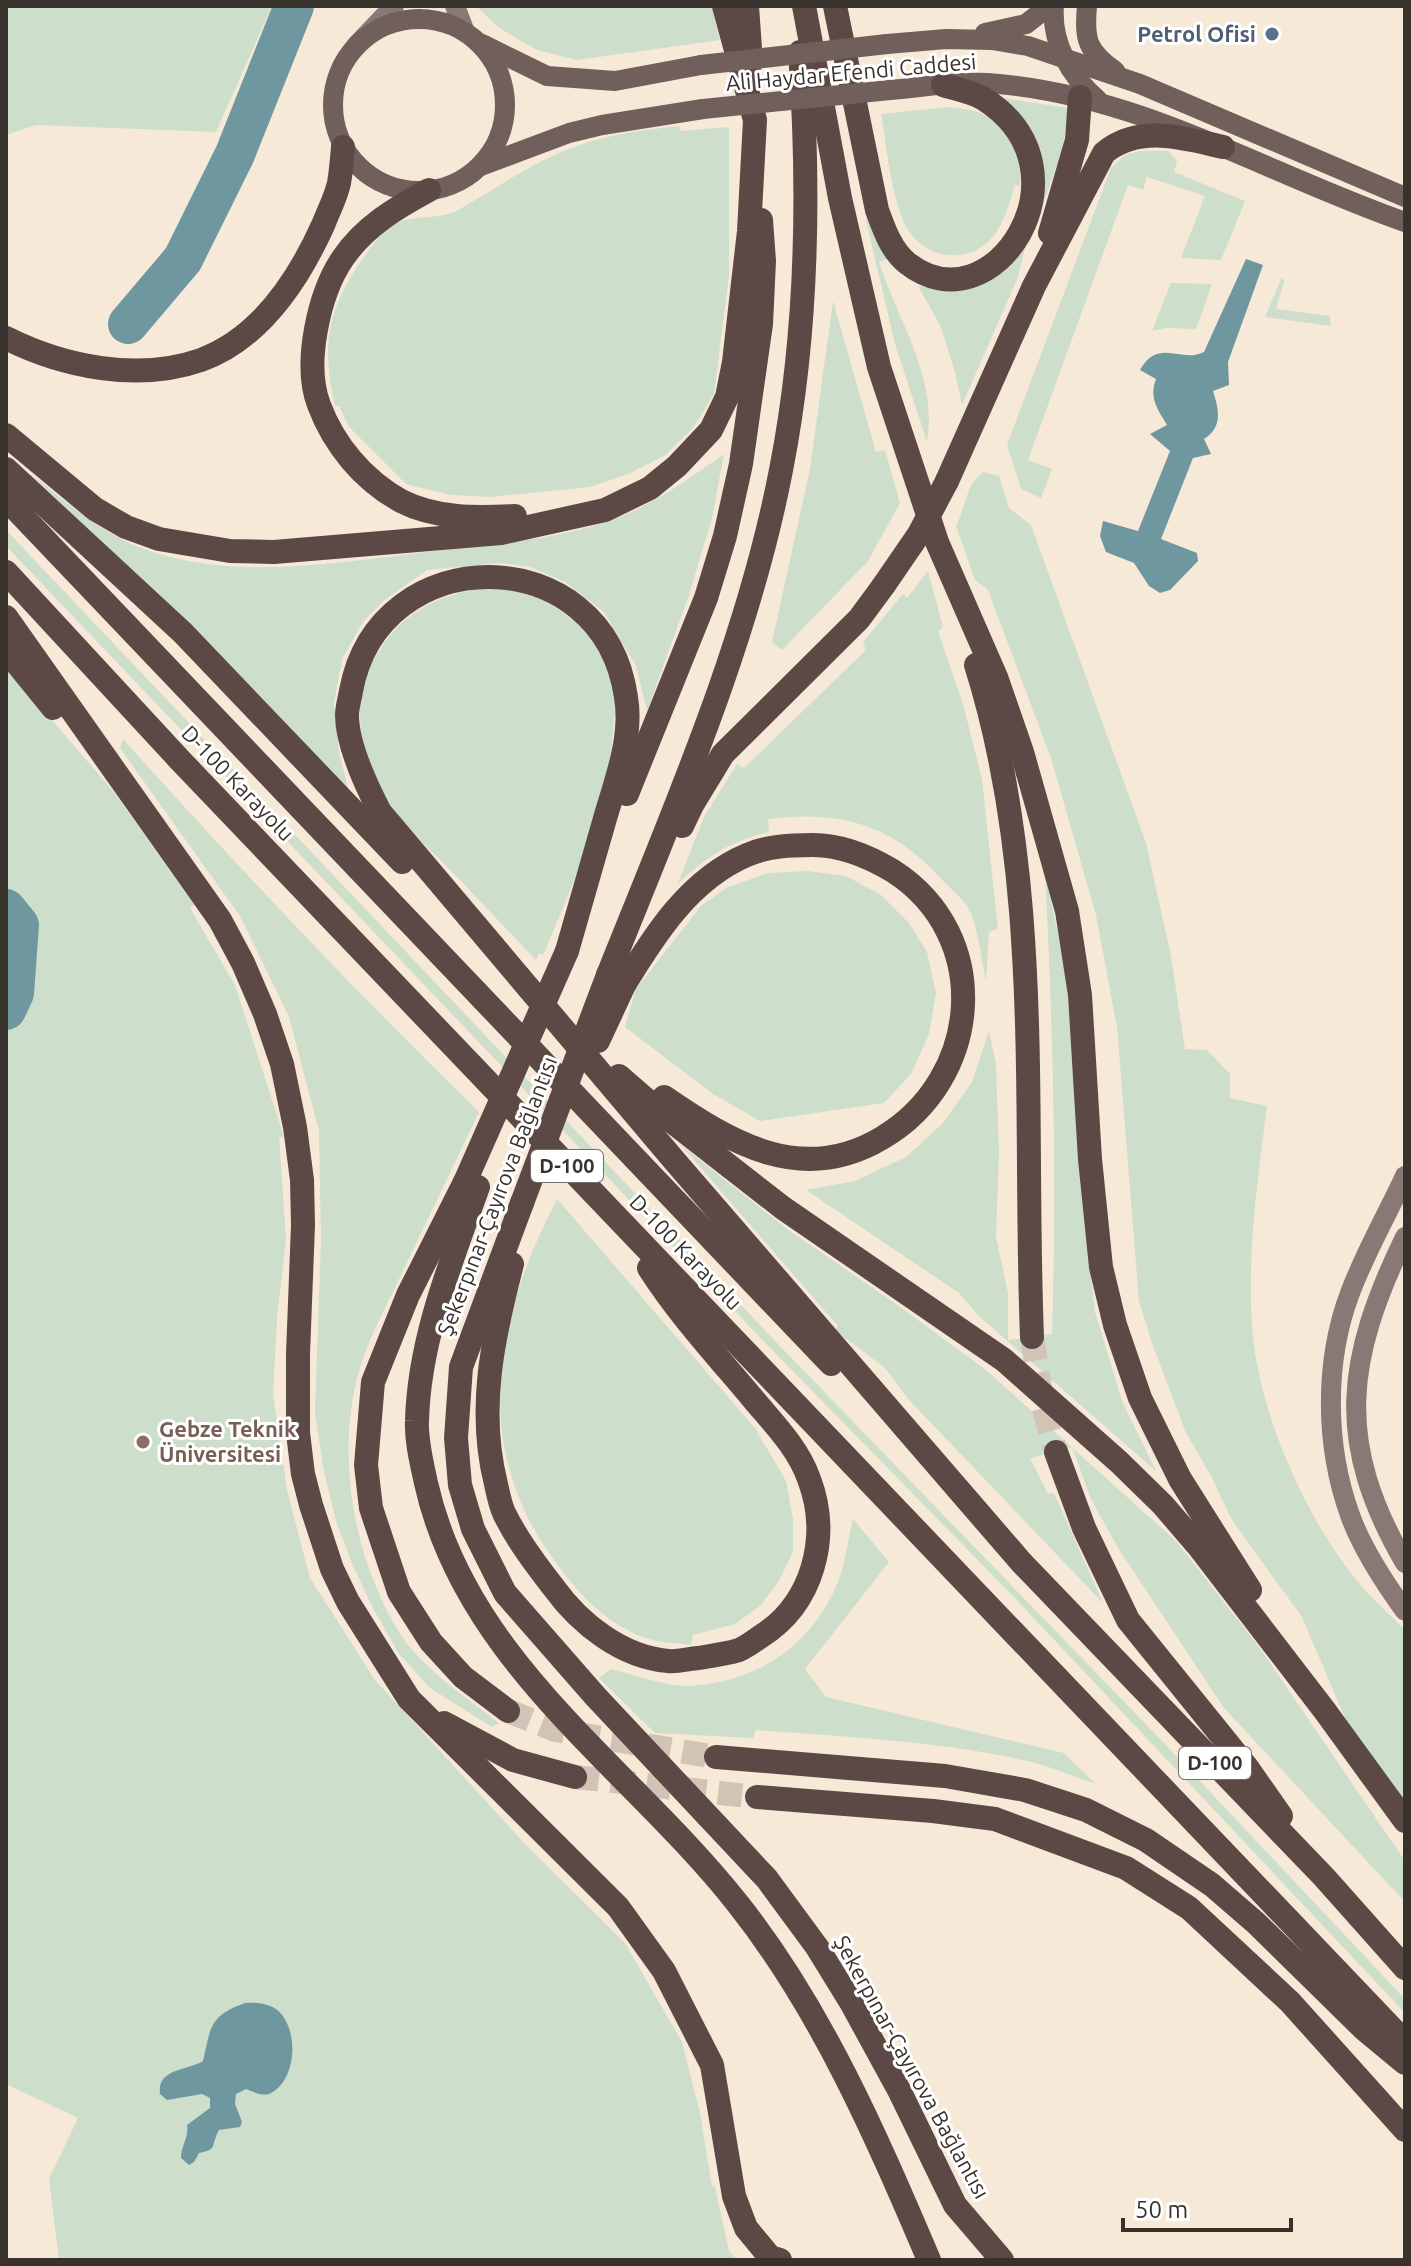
<svg xmlns="http://www.w3.org/2000/svg" width="1411" height="2266" font-family="Ubuntu,sans-serif">
<rect width="100%" height="100%" fill="#f7e9d8"/>
<g fill="#cddeca">
<path d="M6,6H272L216,132L36,125L6,135Z"/>
<path d="M476,6H712L720,40L577,60L537,50L499,28Z"/>
<path d="M1004,98L1068,108L1063,148L1040,213C1042,158 1044,139 1004,98Z"/>
<path d="M949,107C959,109 971,109 980,113C1009,124 1022,158 1020,186L1015,185C1010,200 1006,217 997,231C973,268 921,261 904,222C890,189 887,148 881,114Z"/>
<path d="M679,126L681,131L729,127V275L714,394L693,428L664,456L628,474L590,487L490,497L451,495L406,484L349,427L339,406H335C322,346 326,312 361,261C370,249 380,233 393,225C413,213 439,221 458,210C497,188 534,161 577,146C609,134 644,130 679,126Z"/>
<path d="M1140,151H1168L1177,161L1174,172L1245,201L1221,260L1181,258L1205,196L1147,177L1143,190L1128,185L1028,460L1052,469L1041,498L1021,489L1007,445L1111,168L1125,155Z"/>
<path d="M869,217L887,259L879,262C898,322 938,376 927,442L895,344L866,220Z"/>
<path d="M1025,248L1018,277L962,405L955,372L940,325L918,286C970,290 989,288 1025,248Z"/>
<path d="M1282,277L1284,281L1276,309L1330,316L1331,326L1265,317Z"/>
<path d="M1171,283L1212,284L1196,329L1165,328L1152,331Z"/>
<path d="M833,301L876,452L885,450L900,503L868,561L782,650L772,642L810,469Z"/>
<path d="M724,454L712,518L689,595L647,711L636,666L604,612L565,582L530,567L500,563L427,570L383,601L363,622L342,659L334,703L339,753L351,799L279,716L192,626L29,473C62,498 96,529 134,545C229,584 337,562 435,551C492,544 553,540 609,521C652,506 687,480 724,454Z"/>
<path d="M983,472L999,476L1009,508L1031,525L1146,843L1171,956L1185,1049L1207,1050L1230,1074V1098L1267,1106C1258,1177 1247,1253 1252,1325C1257,1408 1303,1513 1354,1577C1369,1596 1388,1613 1405,1630V1810L1351,1732L1302,1617L1232,1520L1210,1474L1186,1433L1153,1346L1139,1301L1117,1027L1096,915L1051,758L988,590L975,580L956,526C966,507 965,486 983,472Z"/>
<path d="M6,530L778,1344L1164,1743L1405,1999V2013L1013,1596L774,1352L6,546Z"/>
<path d="M928,571L943,627L938,631L963,704L982,779L998,929L989,932L986,981C982,963 977,923 969,909C963,899 952,890 944,882C894,825 842,810 768,819L769,832C731,841 705,857 677,885L704,817L737,764L744,768L866,650L863,642L903,594L907,598Z"/>
<path d="M500,586L544,600L584,627L610,671L619,716H614C611,799 575,880 543,955L539,953L536,960C510,933 485,906 460,880C435,854 405,829 386,798C364,763 350,708 368,669C371,662 377,655 381,648C407,606 453,590 500,586Z"/>
<path d="M6,667L113,791L194,905L190,908L235,985L284,1137H279L286,1239L277,1318L273,1394L287,1490L310,1578L375,1680L526,1845L625,1943L682,2042L700,2113L712,2186L715,2187L729,2251L738,2260H59L49,2179L78,2118L6,2084Z"/>
<path d="M123,739C238,867 356,992 479,1112C454,1165 428,1218 403,1271C388,1303 369,1337 359,1371C342,1432 347,1497 365,1557C376,1589 392,1628 415,1653C440,1680 470,1701 499,1723L492,1727L430,1688L399,1654L374,1610L353,1566L336,1521L323,1467L315,1412L321,1240L319,1131L289,1017L240,916L120,748Z"/>
<path d="M808,871L846,876L881,895L909,923L927,952L936,993L929,1034L911,1074L884,1103L760,1121L713,1094L625,1027L636,989L701,906L726,888L768,873Z"/>
<path d="M1045,872L1068,982L1082,1195L1095,1312L1122,1401L1156,1471L979,1316L959,1293L806,1190L855,1181L906,1157L942,1124L972,1082L989,1031L996,1064L999,1154L996,1237L1008,1293V1340L1052,1334C1057,1180 1053,1026 1045,872Z"/>
<path d="M681,1145L783,1226L893,1302L985,1369L1176,1541L1259,1647L1405,1861V1902L1224,1708L1118,1548L1091,1499L1072,1447L1030,1458L1048,1494L1054,1493L1103,1603L910,1401L885,1368L836,1331L838,1326Z"/>
<path d="M557,1199L755,1428L786,1481L793,1519V1552L779,1581L760,1606L735,1624L693,1635L691,1645C678,1643 662,1643 649,1639C610,1627 580,1596 557,1564C469,1448 494,1320 557,1199Z"/>
<path d="M853,1519L889,1562L805,1669L826,1697L1064,1753L1096,1784C1075,1777 1054,1768 1032,1762C942,1741 848,1737 756,1730L753,1738L655,1733L599,1678L611,1669C631,1674 670,1687 689,1686C758,1682 814,1645 839,1579C846,1560 848,1539 853,1519Z"/>
</g>
<g fill="#6e97a0">
<path d="M1246,259L1263,265L1228,362L1229,385L1213,391C1219,410 1223,427 1204,439L1211,454L1193,458L1161,539L1197,553L1198,561L1170,590L1160,593L1149,586L1134,563L1106,552L1100,536L1103,521L1138,531L1170,451L1150,434L1167,425C1157,408 1149,398 1156,379L1140,370C1159,337 1181,364 1204,352Z"/>
<path d="M245,2003C255,2002 267,2003 276,2009C299,2026 298,2079 271,2093C263,2097 254,2092 246,2089L236,2094L235,2104L242,2122L240,2127L219,2130C210,2146 219,2149 199,2153L194,2162L189,2165L181,2158C181,2145 189,2138 187,2125L210,2108V2098L202,2094L167,2100L160,2094C157,2068 187,2071 203,2061C211,2027 209,2016 245,2003Z"/>
</g>
<g fill="none" stroke-linecap="round" stroke-linejoin="round">
<g stroke="#6e97a0" stroke-width="40">
<path d="M128,324L183,259L235,154L294,6"/>
<path d="M6,909L19,925L14,993L6,1010"/>
</g>
<g stroke="#d1c4b5" stroke-width="24" stroke-dasharray="24 12" stroke-linecap="butt">
<path d="M1032,1337L1043,1406L1056,1452"/>
<path d="M508,1711L555,1730L716,1757"/>
<path d="M575,1777L757,1797"/>
</g>
<g stroke="#887976" stroke-width="20">
<path d="M455,6L465,32"/>
<path d="M356,46L394,6"/>
<path d="M1405,1176C1387,1215 1365,1253 1350,1293C1324,1362 1325,1446 1350,1515C1362,1549 1384,1582 1405,1611"/>
<path d="M1405,1237C1346,1359 1334,1441 1405,1563"/>
</g>
<g stroke="#705f5b" stroke-width="20">
<path d="M1054,6C1051,43 1070,76 1098,100"/>
<path d="M1087,6C1084,40 1087,51 1115,71"/>
<circle cx="419" cy="105" r="86"/>
<path d="M985,33L1026,24L1049,6"/>
<path d="M482,44L547,76L615,81L701,65"/>
<path d="M887,44L946,39L992,40L1028,46L1140,84L1405,197"/>
<path d="M890,90C925,87 963,80 999,84C1144,97 1270,175 1405,222"/>
<path d="M481,166L569,133L602,125L703,109"/>
</g>
<g stroke="#5c4945" stroke-width="24">
<path d="M747,6L751,63"/>
<path d="M804,6L840,198L879,367L937,542L996,677L1022,752L1067,911L1080,995L1090,1159L1101,1267L1115,1325L1140,1398L1180,1479L1250,1590"/>
<path d="M835,6L877,210C884,229 891,250 907,263C993,331 1096,170 984,99C973,92 956,89 943,85"/>
<path d="M429,190C396,208 365,226 343,258C319,293 303,364 319,405C334,445 363,480 401,501C436,519 477,518 515,516"/>
<path d="M1050,233L1077,140L1080,97"/>
<path d="M6,338C64,367 138,382 201,360C261,338 299,279 324,223C329,210 336,197 339,183C341,172 342,159 343,147"/>
<path d="M6,435L95,509L126,527L159,539L230,551L274,552L501,533L605,510L650,488L677,466L711,430L727,397L734,362L749,231L755,120L724,6"/>
<path d="M6,469L183,633L402,862"/>
<path d="M947,481L1034,286L1104,153C1139,124 1183,138 1223,147"/>
<path d="M6,499L831,1364"/>
<path d="M6,572L178,758L1405,2042"/>
<path d="M6,617L220,920L243,963L265,1014L282,1064L295,1127L302,1180L303,1225L298,1354V1433L303,1474L311,1505L332,1569L348,1602L409,1699L618,1907L664,1971L712,2065L734,2196L746,2228L770,2257L780,2260"/>
<path d="M6,650L53,708"/>
<path d="M976,665C1044,881 1023,1114 1032,1337"/>
<path d="M627,794L706,598L725,536L741,464L761,324L764,261L761,220"/>
<path d="M682,826L692,805L723,754L859,619L884,585"/>
<path d="M567,951C579,908 592,865 604,822C615,783 633,739 626,697C603,538 379,538 351,691C350,698 347,707 347,715C347,744 367,787 380,812L673,1159L1021,1562L1324,1877L1405,1968"/>
<path d="M608,975C673,812 748,642 781,470C808,333 810,191 800,52"/>
<path d="M624,985C655,934 690,879 747,855C768,846 791,845 813,845C841,845 868,856 893,871C994,936 982,1079 882,1138C802,1186 731,1143 664,1097"/>
<path d="M619,1076L665,1116L783,1208L1004,1360L1119,1462L1163,1505L1199,1547L1325,1711L1405,1821"/>
<path d="M465,1182L408,1295L373,1382L366,1465L371,1508L399,1592L431,1642L463,1677L508,1711"/>
<path d="M478,1187C451,1262 419,1340 417,1421C416,1441 422,1464 426,1483C466,1663 630,1767 738,1904C822,2010 876,2136 929,2260"/>
<path d="M522,1203L461,1367L456,1438L460,1485L473,1529L505,1593L596,1697L767,1879L817,1947L852,2004L899,2090L955,2205L1002,2260"/>
<path d="M512,1264C493,1337 477,1409 496,1484C498,1493 500,1504 504,1513C517,1540 536,1565 554,1588C580,1624 622,1657 668,1661C677,1662 688,1659 698,1658C711,1656 726,1654 739,1650C746,1647 753,1642 760,1637C813,1604 831,1537 809,1479C798,1448 775,1425 754,1400C718,1357 679,1315 649,1268"/>
<path d="M1056,1452L1084,1528L1128,1620L1246,1766L1281,1816"/>
<path d="M444,1723L513,1760L575,1777"/>
<path d="M716,1757L945,1776L1025,1790L1086,1810L1146,1840L1212,1885L1256,1923L1364,2029L1405,2063"/>
<path d="M757,1797L933,1811L995,1819L1126,1868L1189,1908L1290,2002L1405,2130"/>
</g>
<g stroke="#705f5b" stroke-width="20">
<path d="M701,65L887,44"/>
<path d="M703,109L890,90"/>
</g>
<g stroke="#5c4945" stroke-width="24">
<path d="M884,585L919,534L947,481"/>
<path d="M598,1041L624,985"/>
<path d="M465,1182L567,951"/>
<path d="M522,1203L608,975"/>
</g>
</g>
<circle fill="#5c6f8a" stroke="#fff" stroke-width="3" cx="1272" cy="34" r="8"/>
<circle fill="#8d6e63" stroke="#fff" stroke-width="3" cx="143" cy="1442" r="8"/>
<g text-anchor="middle" stroke-width="6" stroke-linejoin="round" paint-order="stroke">
<g fill="#fff" stroke="#73706b" stroke-width="2">
<rect x="531" y="1150" width="72" height="32" rx="6"/>
<rect x="1179" y="1747" width="72" height="32" rx="6"/>
</g>
<g font-size="20" font-weight="bold" fill="#37322b">
<text x="567" y="1173">D-100</text>
<text x="1215" y="1770">D-100</text>
</g>
<g font-size="22" font-weight="bold" fill="#4e5e75" stroke="#fff" text-anchor="end">
<text x="1256" y="42">Petrol Ofisi</text>
</g>
<g font-size="22" fill="#37322b" stroke="#fff">
<text transform="translate(851 72) rotate(-5)" y="8">Ali Haydar Efendi Caddesi</text>
<text transform="translate(238 783) rotate(46)" y="8">D-100 Karayolu</text>
<text transform="translate(497 1196) rotate(-69)" y="8">Şekerpınar-Çayırova Bağlantısı</text>
<text transform="translate(686 1252) rotate(46)" y="8">D-100 Karayolu</text>
<text transform="translate(912 2067) rotate(61)" y="8">Şekerpınar-Çayırova Bağlantısı</text>
</g>
<g font-size="22" font-weight="bold" fill="#785e54" stroke="#fff" text-anchor="start">
<text x="159" y="1437">Gebze Teknik<tspan x="159" dy="25">Üniversitesi</tspan></text>
</g>
</g>
<rect width="1411" height="2266" fill="none" stroke="#37322b" stroke-width="16"/>
<path d="M1123 2218v12h168v-12" fill="none" stroke="#37322b" stroke-width="4"/>
<text x="1135" y="2218" font-size="24" fill="#37322b" stroke="#ffffff" stroke-width="6" paint-order="stroke">50 m</text>
</svg>
